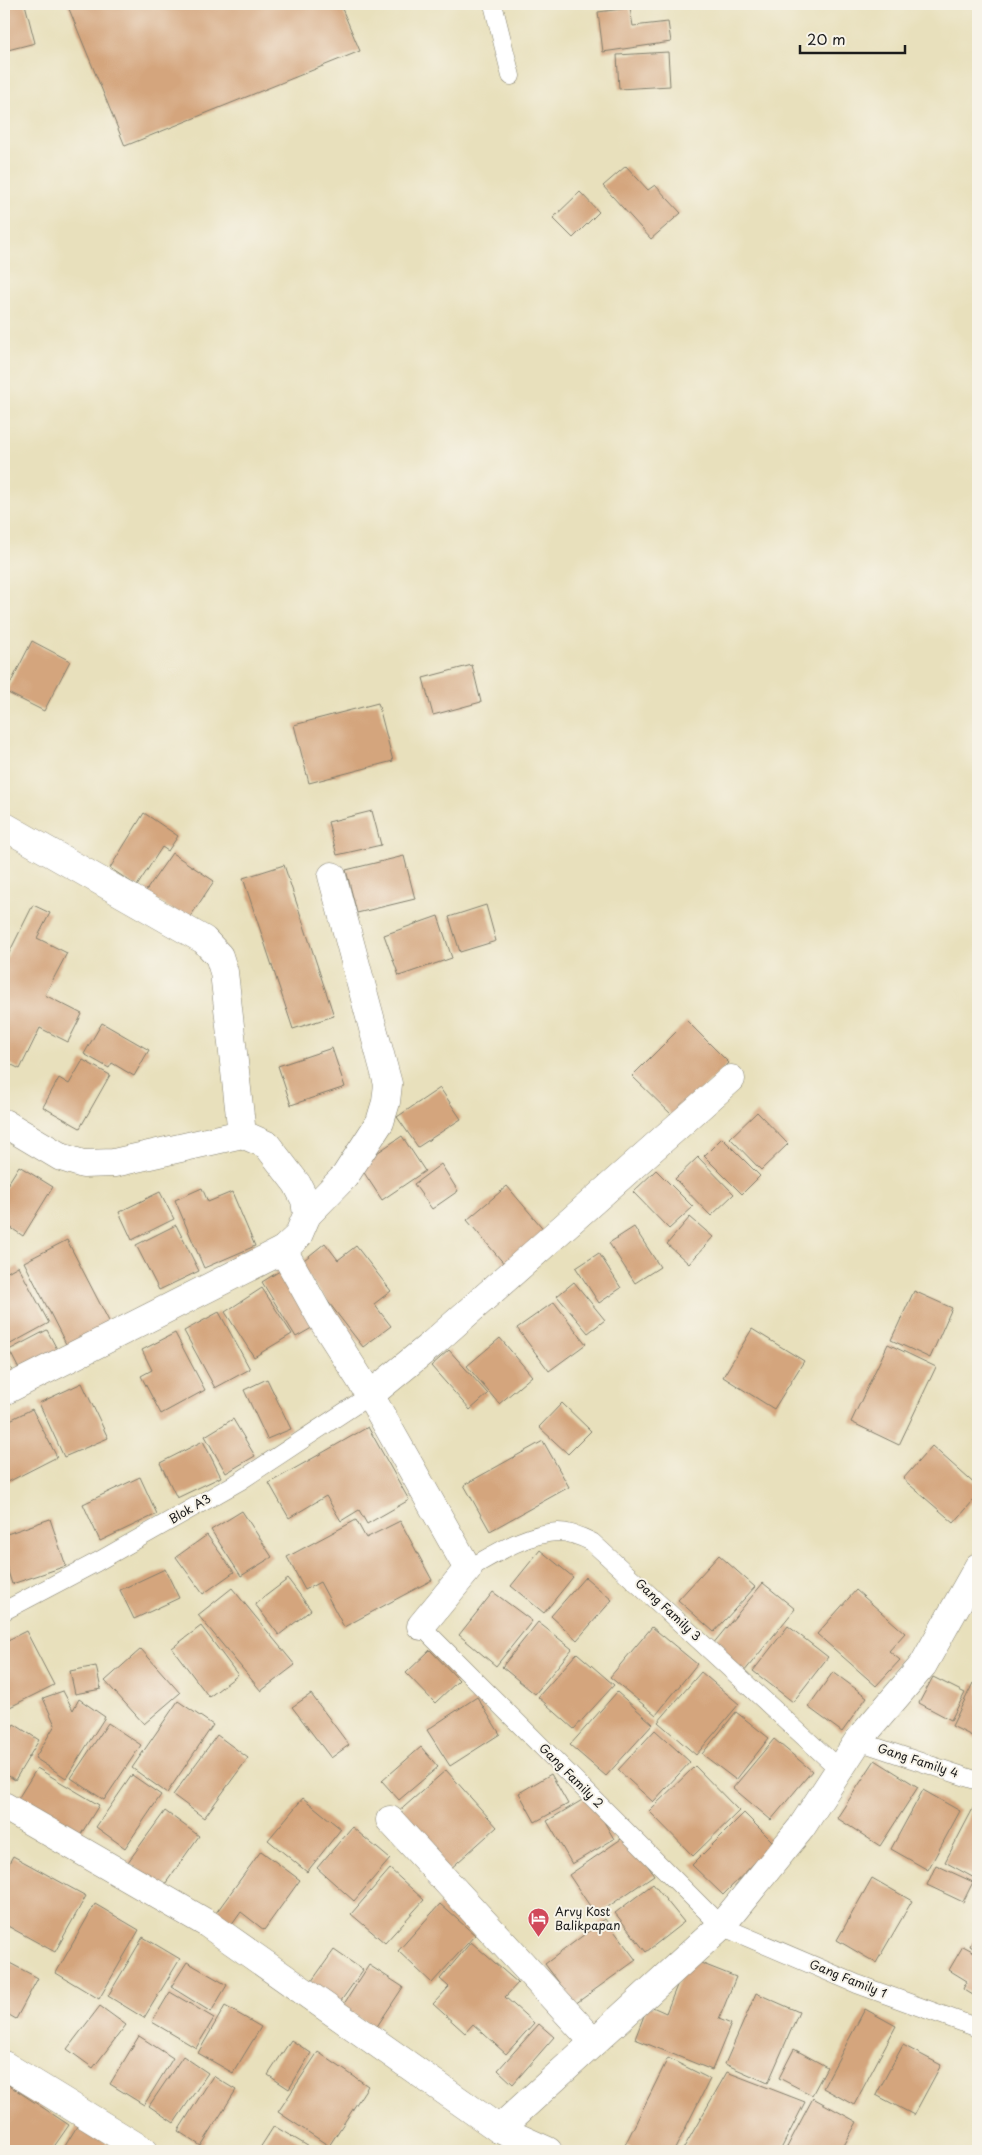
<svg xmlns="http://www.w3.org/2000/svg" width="982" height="2155" font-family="'Playpen Sans',sans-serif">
<rect width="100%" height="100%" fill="#f7f3e8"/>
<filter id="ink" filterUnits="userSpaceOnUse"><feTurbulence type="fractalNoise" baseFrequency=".02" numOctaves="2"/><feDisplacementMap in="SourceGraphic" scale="10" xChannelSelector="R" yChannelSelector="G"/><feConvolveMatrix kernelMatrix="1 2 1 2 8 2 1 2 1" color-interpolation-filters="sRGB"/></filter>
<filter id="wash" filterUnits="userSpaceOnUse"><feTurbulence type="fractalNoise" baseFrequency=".0096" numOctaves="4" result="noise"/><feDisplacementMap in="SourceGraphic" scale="20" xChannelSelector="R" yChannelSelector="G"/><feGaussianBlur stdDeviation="1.12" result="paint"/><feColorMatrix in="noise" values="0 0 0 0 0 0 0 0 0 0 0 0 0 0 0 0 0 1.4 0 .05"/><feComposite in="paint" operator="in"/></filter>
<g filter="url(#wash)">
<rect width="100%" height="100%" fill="#e8e0bc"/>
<g id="blocks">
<g fill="#d4a57d">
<path d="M4,4H25L35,43L4,51Z"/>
<path d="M67,4H340L360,51L125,146Z"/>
<path d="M630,8L633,26L668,22L671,42L603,52L598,12Z"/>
<path d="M668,52L670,86L619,89L617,55Z"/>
<path d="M626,166L648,190L655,185L681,213L651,239L603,186Z"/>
<path d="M580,192L599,212L573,238L553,218Z"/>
<path d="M32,641L70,661L44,711L6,692Z"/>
<path d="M472,665L481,702L433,715L423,678Z"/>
<path d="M378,703L393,761L309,783L294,725Z"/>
<path d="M372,811L381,845L337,855L328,822Z"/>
<path d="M144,813L178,836L168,851L162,847L137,886L110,868Z"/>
<path d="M172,853L214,881L188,920L145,892Z"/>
<path d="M404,856L415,899L357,913L346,870Z"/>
<path d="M284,865L334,1016L293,1029L243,878Z"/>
<path d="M33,905L50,913L37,938L67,953L45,995L82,1014L68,1042L40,1028L20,1069L4,1061V963Z"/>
<path d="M486,905L496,941L460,952L449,917Z"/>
<path d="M438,916L452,958L399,976L384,935Z"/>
<path d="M687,1021L729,1063L674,1117L632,1076Z"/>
<path d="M102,1023L149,1050L134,1076L112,1063L109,1068L84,1054Z"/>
<path d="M332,1048L345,1087L291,1105L278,1066Z"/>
<path d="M83,1060L110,1075L80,1128L43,1107L59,1078L69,1084Z"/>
<path d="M440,1088L461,1119L418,1147L397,1117Z"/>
<path d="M757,1112L788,1144L761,1170L730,1138Z"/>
<path d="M402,1136L425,1171L382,1200L359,1165Z"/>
<path d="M722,1138L760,1176L742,1194L704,1156Z"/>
<path d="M698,1157L734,1194L711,1216L675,1179Z"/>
<path d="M441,1164L458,1191L432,1209L414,1184Z"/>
<path d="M19,1166L53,1187L23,1236L4,1223V1190Z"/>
<path d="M656,1170L693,1207L669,1229L633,1192Z"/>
<path d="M507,1186L546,1232L506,1266L467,1220Z"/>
<path d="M202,1188L208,1202L232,1192L255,1246L204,1268L175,1200Z"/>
<path d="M160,1192L174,1219L132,1240L119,1212Z"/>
<path d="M690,1217L713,1237L689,1264L667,1244Z"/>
<path d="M176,1225L199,1271L159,1290L136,1245Z"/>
<path d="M634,1227L660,1267L635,1283L609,1243Z"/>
<path d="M67,1240L111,1325L67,1346L24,1262Z"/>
<path d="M325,1243L338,1260L356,1246L391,1291L374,1304L391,1326L363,1347L299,1264Z"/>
<path d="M599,1253L621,1288L599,1303L576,1268Z"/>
<path d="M18,1266L49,1323L5,1347L4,1274Z"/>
<path d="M283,1269L317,1325L296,1337L262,1282Z"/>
<path d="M574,1282L605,1320L588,1333L557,1296Z"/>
<path d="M262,1288L292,1334L254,1357L225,1312Z"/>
<path d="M914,1291L952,1308L930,1358L891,1340Z"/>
<path d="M554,1302L586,1344L549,1371L517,1328Z"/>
<path d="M219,1312L250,1369L215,1388L184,1331Z"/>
<path d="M752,1329L804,1361L774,1409L723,1377Z"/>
<path d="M47,1330L59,1353L21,1373L9,1350Z"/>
<path d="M175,1333L205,1390L161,1414L141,1376L152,1370L142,1350Z"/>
<path d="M500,1338L532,1376L499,1404L467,1366Z"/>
<path d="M888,1344L936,1367L899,1445L851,1422Z"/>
<path d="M449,1350L488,1394L470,1410L431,1366Z"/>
<path d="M4,1355L15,1376L4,1382Z"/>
<path d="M267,1379L291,1429L267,1439L244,1390Z"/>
<path d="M82,1383L108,1438L64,1457L39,1403Z"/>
<path d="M562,1403L591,1431L568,1454L539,1427Z"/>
<path d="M32,1409L57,1457L6,1483L4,1478V1423Z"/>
<path d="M233,1419L255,1456L226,1473L205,1436Z"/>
<path d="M368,1427L409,1500L367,1524L359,1510L341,1521L326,1496L289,1518L269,1483Z"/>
<path d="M203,1441L221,1477L177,1498L160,1463Z"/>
<path d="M543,1441L569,1487L490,1531L464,1485Z"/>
<path d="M932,1446L978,1487V1495L954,1523L903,1479Z"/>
<path d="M140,1477L157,1514L100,1541L83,1504Z"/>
<path d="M242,1511L272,1557L241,1576L211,1530Z"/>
<path d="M50,1519L66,1566L12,1584L4,1559V1535Z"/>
<path d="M356,1520L366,1538L400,1521L432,1580L344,1627L320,1582L305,1590L287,1557Z"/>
<path d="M207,1535L234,1572L203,1594L176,1557Z"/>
<path d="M540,1550L573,1577L544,1613L511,1586Z"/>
<path d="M719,1555L755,1587L714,1632L678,1600Z"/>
<path d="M165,1569L179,1598L134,1619L120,1590Z"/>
<path d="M585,1577L612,1600L577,1640L551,1616Z"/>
<path d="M288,1579L311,1610L279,1635L255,1604Z"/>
<path d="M763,1583L795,1609L744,1672L712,1645Z"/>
<path d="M232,1588L295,1665L261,1691L198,1615Z"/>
<path d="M856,1590L905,1633L889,1651L900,1660L876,1686L817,1634Z"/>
<path d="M493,1592L532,1621L496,1666L459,1635Z"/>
<path d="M538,1622L572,1649L535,1694L502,1667Z"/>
<path d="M201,1626L238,1675L209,1697L172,1648Z"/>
<path d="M788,1626L828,1657L793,1702L753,1671Z"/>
<path d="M652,1627L697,1664L656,1715L610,1677Z"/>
<path d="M26,1631L54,1685L6,1709L4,1705V1642Z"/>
<path d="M141,1649L180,1693L144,1724L105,1681Z"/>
<path d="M430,1650L459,1680L435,1703L406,1673Z"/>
<path d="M577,1653L614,1685L574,1729L538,1697Z"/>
<path d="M96,1666L101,1689L75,1694L70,1671Z"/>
<path d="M701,1672L739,1704L696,1755L658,1722Z"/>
<path d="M833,1672L867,1697L842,1732L808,1707Z"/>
<path d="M933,1677L965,1693L951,1720L919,1703Z"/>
<path d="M973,1683L978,1685V1739L952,1726Z"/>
<path d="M63,1691L73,1710L79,1699L105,1717L66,1778L35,1758L55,1725L43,1698Z"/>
<path d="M617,1692L653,1724L606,1776L570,1745Z"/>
<path d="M311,1694L349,1745L331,1758L292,1707Z"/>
<path d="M477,1697L500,1734L450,1766L427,1730Z"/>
<path d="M178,1701L213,1725L167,1793L132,1768Z"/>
<path d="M736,1712L769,1738L736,1780L702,1754Z"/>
<path d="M108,1723L141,1745L104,1800L71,1778Z"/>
<path d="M14,1724L39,1740L15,1780L4,1773V1740Z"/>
<path d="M655,1730L690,1762L653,1802L618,1770Z"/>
<path d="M217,1735L248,1758L204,1818L173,1795Z"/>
<path d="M774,1739L812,1771L771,1820L733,1788Z"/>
<path d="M421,1747L438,1767L399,1800L382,1781Z"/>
<path d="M875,1760L918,1787L880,1846L837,1818Z"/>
<path d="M695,1766L739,1811L693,1856L649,1811Z"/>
<path d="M37,1768L99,1805L78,1839L16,1802Z"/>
<path d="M446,1770L497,1827L448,1871L396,1814Z"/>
<path d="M551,1774L568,1804L535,1822L519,1793Z"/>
<path d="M132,1775L161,1795L125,1848L96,1827Z"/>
<path d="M923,1790L960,1811L928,1870L891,1849Z"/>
<path d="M589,1796L614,1839L572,1864L547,1821Z"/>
<path d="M303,1798L341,1829L307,1872L268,1840Z"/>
<path d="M978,1799V1880L945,1862Z"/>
<path d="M165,1811L199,1836L163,1887L128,1862Z"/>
<path d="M744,1813L774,1843L723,1895L692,1865Z"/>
<path d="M352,1827L390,1859L354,1901L317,1868Z"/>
<path d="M627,1835L654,1875L596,1915L569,1875Z"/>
<path d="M261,1851L300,1880L264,1930L241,1912L229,1929L213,1917Z"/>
<path d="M13,1856L86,1896L55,1952L4,1924V1872Z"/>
<path d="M936,1865L973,1882L963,1902L927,1885Z"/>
<path d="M390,1869L424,1900L385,1943L351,1914Z"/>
<path d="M872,1878L912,1901L876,1963L837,1940Z"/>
<path d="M653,1884L684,1922L646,1952L615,1913Z"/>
<path d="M95,1904L139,1930L99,1999L56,1973Z"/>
<path d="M440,1904L475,1935L432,1983L398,1951Z"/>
<path d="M605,1919L636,1960L575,2004L545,1964Z"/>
<path d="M978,1930V1951L970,1946Z"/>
<path d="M143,1937L180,1959L144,2018L108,1996Z"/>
<path d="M471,1942L518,1983L505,1997L534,2023L506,2054L473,2024L465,2033L433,2004L449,1987L440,1979Z"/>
<path d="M963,1946L978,1954V1998L963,1989L967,1981L949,1970Z"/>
<path d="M334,1950L363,1970L338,2005L309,1985Z"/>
<path d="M688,1958L736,1977L719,2019L731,2024L712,2070L635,2039L648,2005L666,2013Z"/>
<path d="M4,1960L38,1978L16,2019L4,2012Z"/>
<path d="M187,1962L227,1985L211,2012L171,1987Z"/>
<path d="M369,1965L403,1987L376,2028L342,2007Z"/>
<path d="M170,1992L214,2018L196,2048L152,2022Z"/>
<path d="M756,1993L799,2012L768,2083L725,2064Z"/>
<path d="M100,2006L126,2025L93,2068L67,2049Z"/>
<path d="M225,2006L261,2027L233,2073L198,2053Z"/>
<path d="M865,2009L896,2026L854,2105L823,2088Z"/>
<path d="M539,2024L554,2037L513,2084L498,2070Z"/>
<path d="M139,2036L173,2058L144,2105L110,2084Z"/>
<path d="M291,2040L311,2053L289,2089L268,2075Z"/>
<path d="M903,2045L941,2065L914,2115L876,2095Z"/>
<path d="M794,2049L827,2067L812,2095L779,2078Z"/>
<path d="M318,2052L368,2086L329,2146L278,2112Z"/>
<path d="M183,2056L208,2073L174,2123L149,2106Z"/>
<path d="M668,2058L710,2079L674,2151H638L625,2145Z"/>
<path d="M727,2072L805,2102L780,2151H682Z"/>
<path d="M213,2076L236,2090L201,2146L178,2131Z"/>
<path d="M4,2082L69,2125L51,2151H4Z"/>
<path d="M813,2098L857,2122L841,2151H785Z"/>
<path d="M79,2123L119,2151H62Z"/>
<path d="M274,2126L316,2151H258Z"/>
</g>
</g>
</g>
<g filter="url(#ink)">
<use href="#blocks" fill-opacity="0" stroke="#827e6c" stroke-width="1"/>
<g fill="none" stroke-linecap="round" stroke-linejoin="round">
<defs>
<g id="service">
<path d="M493,4L511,76"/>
<path d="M468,1569C495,1554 527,1533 558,1532C570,1532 582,1537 592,1542L840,1770"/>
<path d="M4,1611L97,1562L240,1481L370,1395"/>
<path d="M421,1626L721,1926L857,1984L978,2028"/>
<path d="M858,1741L978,1781"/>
</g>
<g id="minor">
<path d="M4,826L204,940L219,956L224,972L242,1134"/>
<path d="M4,1123L61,1157L83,1164L114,1163L242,1134L267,1145L297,1184L305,1200L307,1215L298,1236L283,1250"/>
<path d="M307,1215L345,1176L380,1122L386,1102L388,1084L332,876"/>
<path d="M4,1391L283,1250L321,1318L370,1395L468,1569L421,1626"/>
<path d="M370,1395L431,1345L731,1079"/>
<path d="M4,1806L208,1924L499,2129L548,2151"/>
<path d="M390,1820L594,2042"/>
<path d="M4,2065L144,2151"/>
<path d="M499,2129L721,1926L801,1828L858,1741L923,1665L978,1567"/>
</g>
</defs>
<use href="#service" stroke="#827e6c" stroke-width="19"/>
<use href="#minor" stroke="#827e6c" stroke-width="29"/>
<use href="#service" stroke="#fff" stroke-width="18"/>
<use href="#minor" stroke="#fff" stroke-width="28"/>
</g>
</g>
<defs>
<symbol id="hotel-pin" viewBox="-11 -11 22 30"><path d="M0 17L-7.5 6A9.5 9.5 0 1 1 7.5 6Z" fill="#d1495b" stroke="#f7f3e8"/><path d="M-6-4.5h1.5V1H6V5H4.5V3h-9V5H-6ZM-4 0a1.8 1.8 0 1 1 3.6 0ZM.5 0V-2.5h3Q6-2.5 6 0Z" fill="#fff"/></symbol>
</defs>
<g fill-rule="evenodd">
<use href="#hotel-pin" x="526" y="1906" width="25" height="34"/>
</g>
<g text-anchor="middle" stroke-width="4" stroke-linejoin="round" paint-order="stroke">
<g font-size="12" fill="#1c1c1c" stroke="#f7f3e8">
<text transform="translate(190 1509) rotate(-30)" y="4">Blok A3</text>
<text transform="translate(668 1610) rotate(43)" y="4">Gang Family 3</text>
<text transform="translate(918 1761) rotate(18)" y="4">Gang Family 4</text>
<text transform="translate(571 1776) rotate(45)" y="4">Gang Family 2</text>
<text transform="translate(848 1979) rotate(22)" y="4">Gang Family 1</text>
</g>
<g font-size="12" fill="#1c1c1c" stroke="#f7f3e8" text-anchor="start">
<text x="555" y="1916">Arvy Kost<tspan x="555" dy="14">Balikpapan</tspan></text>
</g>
</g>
<rect width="982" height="2155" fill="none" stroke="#f7f3e8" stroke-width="20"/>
<path d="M800 45v8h105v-8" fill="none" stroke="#1c1c1c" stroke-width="2.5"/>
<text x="807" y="45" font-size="15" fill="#1c1c1c" stroke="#f7f3e8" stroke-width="4" paint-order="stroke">20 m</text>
</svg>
